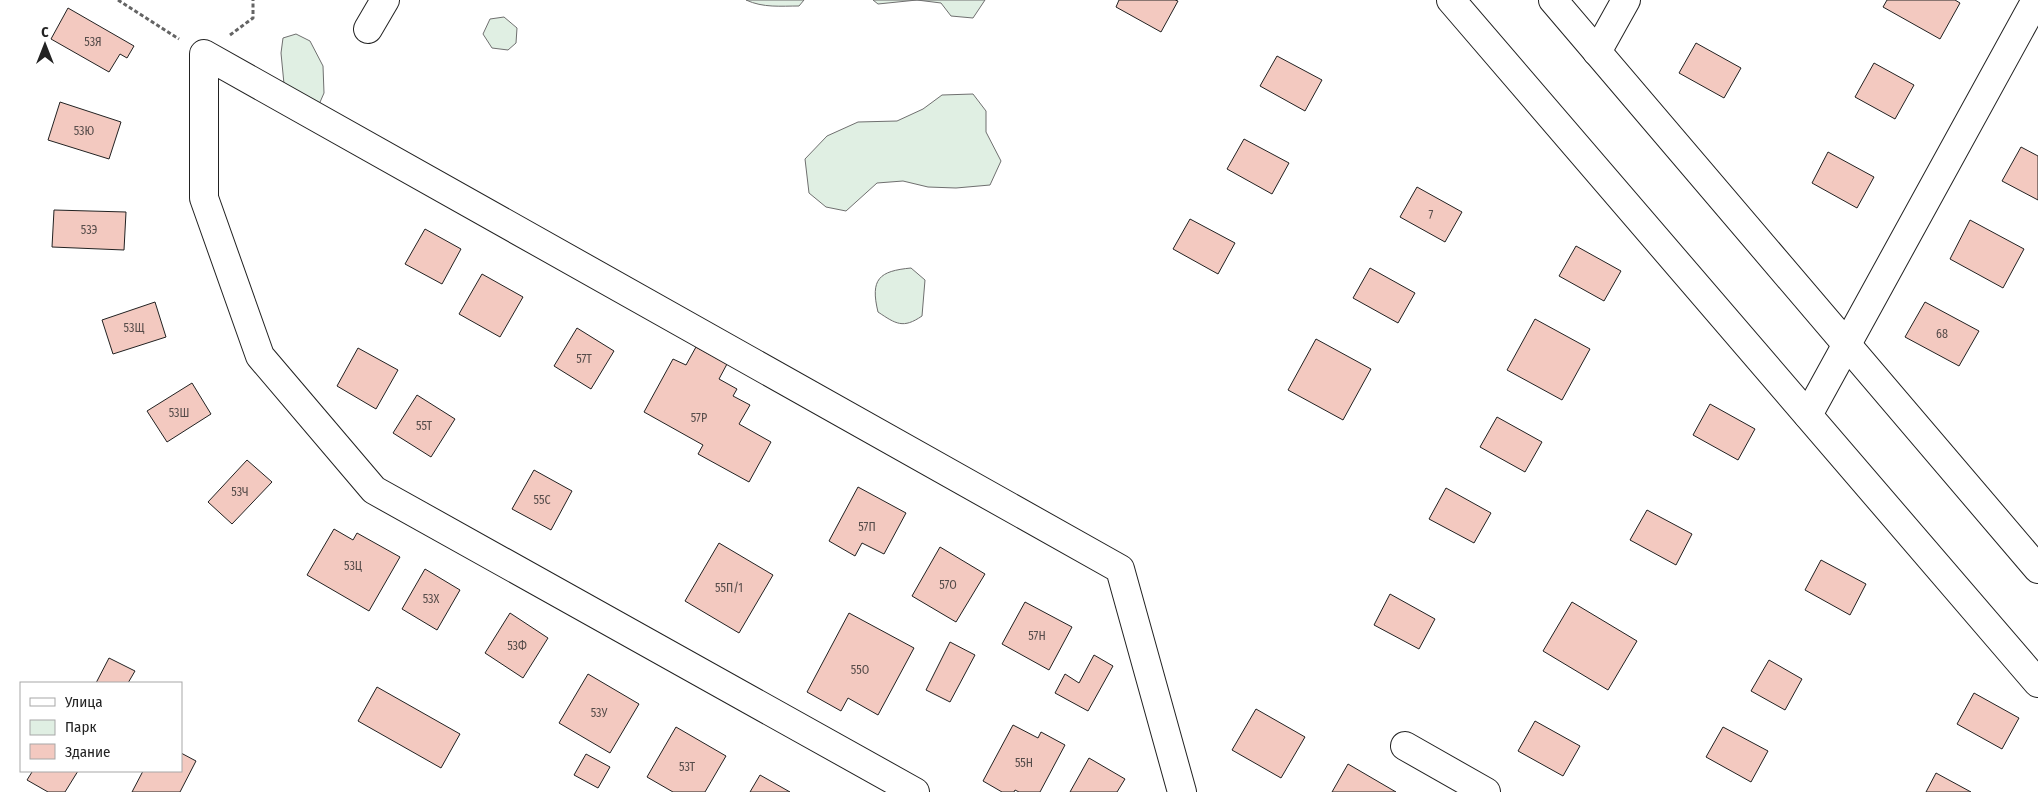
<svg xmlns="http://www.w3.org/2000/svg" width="2038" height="792" font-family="'Fira Sans Condensed',sans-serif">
<rect width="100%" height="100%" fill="#fff"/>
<g fill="#e0efe3" stroke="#6f6f6f">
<path d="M746,0H804L799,6C781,6 763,8 746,0Z"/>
<path d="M873,0H985L973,18L951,16L941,3L917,0L878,4Z"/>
<path d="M504,17L517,28L516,43L508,50L492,48L483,34L490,19Z"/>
<path d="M296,34L310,41L323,66L324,93L317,109L284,84L281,53L283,38Z"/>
<path d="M973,94L986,111V132L1001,161L990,185L956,188L928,187L903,181L877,183L846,211L826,207L809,193L805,159L827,136L858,122L897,121L923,109L942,95Z"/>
<path d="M911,268L925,280L922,316C903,329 896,324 878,312C870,279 879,271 911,268Z"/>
</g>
<g fill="#f3c9c0" stroke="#222">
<path d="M1119,0H1175L1178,1L1161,32L1116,7Z"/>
<path d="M1887,0H1955L1960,3L1940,39L1883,7Z"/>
<path d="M68,8L134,46L127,58L120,54L109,72L51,39Z"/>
<path d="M1696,43L1741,68L1724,98L1679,73Z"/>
<path d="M1277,56L1322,80L1305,111L1260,86Z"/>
<path d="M1874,63L1914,85L1895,119L1855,97Z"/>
<path d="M60,102L121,122L109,159L48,140Z"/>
<path d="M1244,139L1289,163L1272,194L1227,169Z"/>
<path d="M2021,147L2038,156V200L2002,181Z"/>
<path d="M1828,152L1874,177L1857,208L1812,183Z"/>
<path d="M1417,187L1462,212L1445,242L1400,217Z"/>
<path d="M54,210L126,212L124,250L52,247Z"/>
<path d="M1190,219L1235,243L1218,274L1173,249Z"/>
<path d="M1970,220L2024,249L2003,288L1950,259Z"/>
<path d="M425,229L461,249L442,284L405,264Z"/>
<path d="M1576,246L1621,271L1604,301L1559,276Z"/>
<path d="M1370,268L1415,293L1398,323L1353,298Z"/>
<path d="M482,274L523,297L500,337L459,314Z"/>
<path d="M155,302L166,337L113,354L102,320Z"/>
<path d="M1925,302L1979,331L1959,366L1905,337Z"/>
<path d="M1535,319L1590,349L1562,400L1507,370Z"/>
<path d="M577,328L614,351L591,389L554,366Z"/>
<path d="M1316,339L1371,369L1343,420L1288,390Z"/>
<path d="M696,347L727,364L719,379L737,389L733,396L750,405L739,424L771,442L749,482L698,454L703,445L644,412L673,359L686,365Z"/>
<path d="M358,348L398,370L376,409L337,386Z"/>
<path d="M192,383L211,414L167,442L147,411Z"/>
<path d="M417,395L455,419L431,457L393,433Z"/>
<path d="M1710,404L1755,429L1738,460L1693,435Z"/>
<path d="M1497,417L1542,442L1525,472L1480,447Z"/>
<path d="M247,460L272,482L232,524L208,502Z"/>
<path d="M534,470L572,491L551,530L512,509Z"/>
<path d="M858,487L906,513L884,554L862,543L855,556L829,541Z"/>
<path d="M1446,488L1491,513L1474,543L1429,519Z"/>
<path d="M1647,510L1692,534L1676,565L1630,540Z"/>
<path d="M334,529L353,540L357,533L400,557L369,611L307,575Z"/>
<path d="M719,543L773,575L739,633L685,601Z"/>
<path d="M940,547L985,574L956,622L912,596Z"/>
<path d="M1821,560L1866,584L1850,615L1805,590Z"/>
<path d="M425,569L460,590L437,630L402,609Z"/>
<path d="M1390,594L1435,619L1419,649L1374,625Z"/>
<path d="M1025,602L1072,627L1049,670L1002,644Z"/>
<path d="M1572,602L1637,641L1608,690L1543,651Z"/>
<path d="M510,613L548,638L523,678L485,653Z"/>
<path d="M849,613L914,648L878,715L848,698L841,711L807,692Z"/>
<path d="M950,642L975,655L950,702L926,690Z"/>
<path d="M1094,655L1113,666L1088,711L1055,693L1065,674L1079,683Z"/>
<path d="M109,658L135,671L128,683H96Z"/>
<path d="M1769,660L1802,679L1785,710L1751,691Z"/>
<path d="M588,674L639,704L610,753L559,723Z"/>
<path d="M377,687L460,734L441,768L358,721Z"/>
<path d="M1974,693L2019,718L2002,749L1957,724Z"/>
<path d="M1256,709L1305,737L1281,778L1232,750Z"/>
<path d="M1535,721L1580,746L1563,776L1518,751Z"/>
<path d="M1013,725L1038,738L1041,732L1065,745L1040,792H1019L1015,790L1014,792H1002L983,781Z"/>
<path d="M676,727L726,756L705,792H673L647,777Z"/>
<path d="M1723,727L1768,751L1751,782L1706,757Z"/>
<path d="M181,753L196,761L180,792H132L143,771H181Z"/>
<path d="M586,754L610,767L598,788L574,775Z"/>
<path d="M1089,758L1125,779L1117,792H1070Z"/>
<path d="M1348,764L1396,792H1332Z"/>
<path d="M30,771H78L65,792H48L27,780L32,772Z"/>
<path d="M1936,773L1971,792H1926Z"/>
<path d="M760,775L790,792H750Z"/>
</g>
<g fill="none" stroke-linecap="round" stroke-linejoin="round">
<defs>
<g id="street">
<path d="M1451,0L2038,683"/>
<path d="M1553,0L2038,569"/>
<path d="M368,29L385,0"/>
<path d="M1597,52L1626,0"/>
<path d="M1808,415L2036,0"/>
<path d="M1405,746L1486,792"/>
<path d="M915,792L374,490L260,356L204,198V54L1120,569L1182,792"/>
</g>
</defs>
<use href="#street" stroke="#222" stroke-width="30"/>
<g stroke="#646464" stroke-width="3" stroke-dasharray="4 2.5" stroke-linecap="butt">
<path d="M118,0L179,39"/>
<path d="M230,35L253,18V0"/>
</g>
<use href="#street" stroke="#fff" stroke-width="28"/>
</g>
<g text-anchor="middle" stroke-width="4" stroke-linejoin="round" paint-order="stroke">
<g font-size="12" fill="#564c4a">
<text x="93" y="46">53Я</text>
<text x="84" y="135">53Ю</text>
<text x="1431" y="219">7</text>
<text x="89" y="234">53Э</text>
<text x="134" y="332">53Щ</text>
<text x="1942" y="338">68</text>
<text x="584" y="363">57Т</text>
<text x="179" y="417">53Ш</text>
<text x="699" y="422">57Р</text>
<text x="424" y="430">55Т</text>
<text x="240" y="496">53Ч</text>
<text x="542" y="504">55С</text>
<text x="867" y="531">57П</text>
<text x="353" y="570">53Ц</text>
<text x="948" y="589">57О</text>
<text x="729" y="592">55П/1</text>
<text x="431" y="603">53Х</text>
<text x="1037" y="640">57Н</text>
<text x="517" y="650">53Ф</text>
<text x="860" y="674">55О</text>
<text x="599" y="717">53У</text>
<text x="1024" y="767">55Н</text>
<text x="687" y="771">53Т</text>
</g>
</g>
<rect x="20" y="682" width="162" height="90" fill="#ffffff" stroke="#a7a7a7"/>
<rect x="30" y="698" width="25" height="8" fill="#ffffff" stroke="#a7a7a7"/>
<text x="65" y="707" font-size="15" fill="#222222">Улица</text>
<rect x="30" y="720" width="25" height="15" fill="#e0efe3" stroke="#a7a7a7"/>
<text x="65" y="732" font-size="15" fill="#222222">Парк</text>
<rect x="30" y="744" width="25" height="15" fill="#f3c9c0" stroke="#a7a7a7"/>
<text x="65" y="757" font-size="15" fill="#222222">Здание</text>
<g transform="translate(45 45)" stroke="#ffffff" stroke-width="4" paint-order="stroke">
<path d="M0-4L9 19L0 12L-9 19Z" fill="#222222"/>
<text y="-8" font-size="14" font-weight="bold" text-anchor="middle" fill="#222222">С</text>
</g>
</svg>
